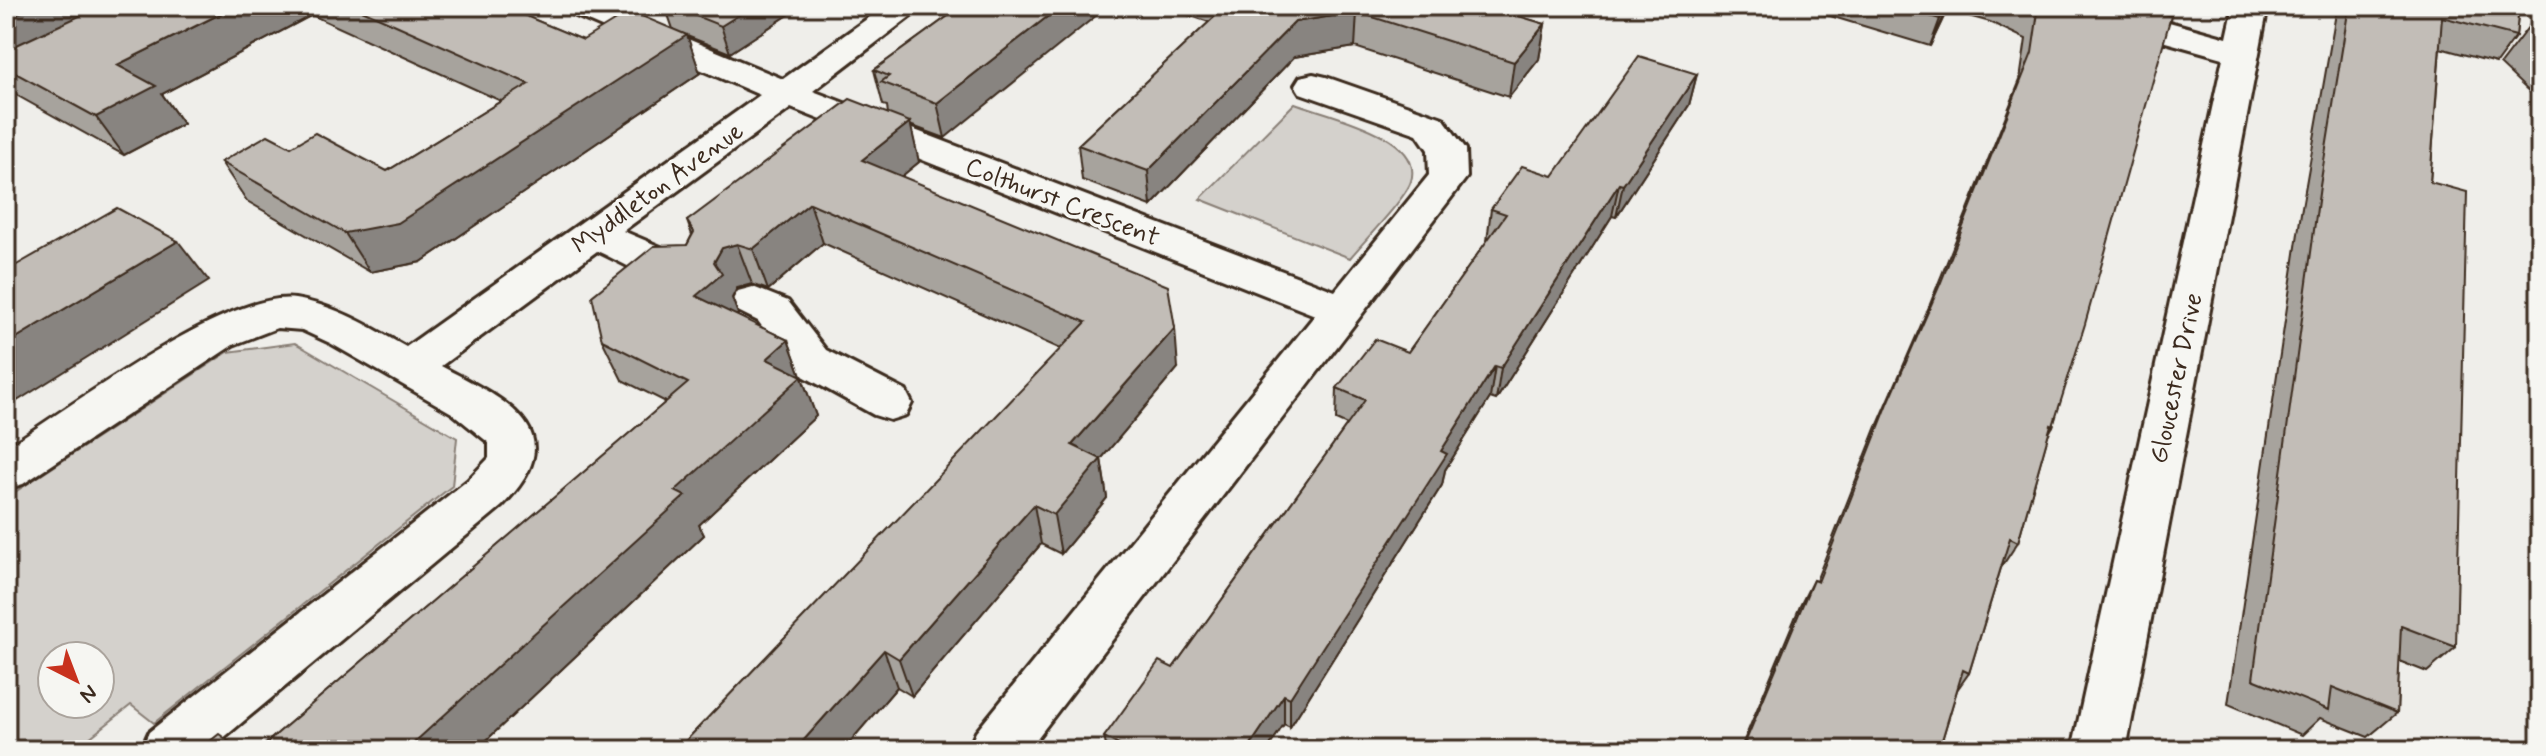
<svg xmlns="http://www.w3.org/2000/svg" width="2546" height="756" font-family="Mynerve,sans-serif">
<rect width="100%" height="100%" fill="#efeeea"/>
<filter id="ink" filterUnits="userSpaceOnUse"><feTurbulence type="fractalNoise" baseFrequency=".0125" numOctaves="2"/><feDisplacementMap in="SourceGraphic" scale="16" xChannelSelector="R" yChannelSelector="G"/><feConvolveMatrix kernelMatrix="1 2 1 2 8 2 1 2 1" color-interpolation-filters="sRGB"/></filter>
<g filter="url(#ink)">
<g fill="#d4d1cc" stroke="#887e75" stroke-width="2" fill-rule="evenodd">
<path d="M1295,103C1326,115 1425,135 1411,181C1407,197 1363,242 1350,258L1200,199Z"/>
<path d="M295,343L457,438L452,486L154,723L131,705L74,750H6V498L228,352ZM52,656H100V704H52Z"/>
</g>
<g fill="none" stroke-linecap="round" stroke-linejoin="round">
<defs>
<g id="minor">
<path d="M144,6H187L182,13L6,98V73Z"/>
<path d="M564,6H609L783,79L885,6H924L813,91L1335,291L1429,175L1428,150L1417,134L1300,93L1295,85L1300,77L1313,74L1326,77L1443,118L1466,149L1467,177L1028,750H968L976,732L1315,315L791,108L623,231L701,264L707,274L701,284C669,293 627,264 597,251L441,366C507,401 576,431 502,506L209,750H141L149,732L468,480L489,458V443L452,413L330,343L302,330L277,328L233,345L23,484L6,489V448C68,409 227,290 295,299C335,305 371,327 406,347L760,95L569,13Z"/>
<path d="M2056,6H2111L2227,38L2234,6H2268L2126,750H2072L2223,58L2061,13Z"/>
<path d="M753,287L788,301L826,350L906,391L912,403L906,415L890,420L874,415L796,372L758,321L738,311L732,301L738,291Z"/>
</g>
</defs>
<use href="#minor" stroke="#3b2a1e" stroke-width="6"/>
<use href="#minor" fill="#f6f6f2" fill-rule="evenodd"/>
</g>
<g fill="#a7a39d" stroke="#3b2a1e" stroke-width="2">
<path d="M6,6H502L583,40L673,29L665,6H802L730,53L687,36L700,73L421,262L370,272L247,201L221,162L291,147L387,171L501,101L312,15L162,94L183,124L124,155L18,96L6,81Z"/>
<path d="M962,6L945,138L910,125L919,162L901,176L1178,368L1101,459L1107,498L1061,554L1041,544L912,696L897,687L843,750H677L1061,349L823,243L768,290L752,284L737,288L732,298L738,314L737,316L788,340L816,416L699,525L704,535L476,750H258L666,402L622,380L602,340L687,245L692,235L687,221L888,114L887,106L883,105L874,70Z"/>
<path d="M1182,6H1485L1545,24L1539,59L1509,97L1355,47L1294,57L1151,206L1082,180L1078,145L1209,22L1182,13Z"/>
<path d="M1797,6H2170L2166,14L2053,426L2048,435L2018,542L2001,568L1969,673L1957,690L1939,750H1740L1800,606L1813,580L1816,581L1876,429L1928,309L2020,80L2026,39L1990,22L1947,10L1930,46Z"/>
<path d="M2340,6H2519L2516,36L2496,63L2440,48L2430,182L2456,647L2427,672L2399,661L2397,713L2368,737L2320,718L2302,735L2228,704L2301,213L2336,13Z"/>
<path d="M2532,22H2540V102L2500,64Z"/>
<path d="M1697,74L1689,105L1616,217L1612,216L1496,400L1490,398L1445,470L1442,485L1290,727L1284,724L1267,750H1107L1104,737L1173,668L1347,425L1336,420L1337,388L1408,352L1487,241L1491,209L1553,176Z"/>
</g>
<g fill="#888480" stroke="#3b2a1e" stroke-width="2">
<path d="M33,6H137L6,68V19Z"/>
<path d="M236,6H307L312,15L162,94L183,124L124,155L96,117L117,65Z"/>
<path d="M753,6H802L730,53L721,26Z"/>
<path d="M1061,6H1108L945,138L937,103Z"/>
<path d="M1947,6H1949L1930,46L1940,19Z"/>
<path d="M1357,12L1355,47L1294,57L1151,206L1148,171L1295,22Z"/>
<path d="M1545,24L1539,59L1509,97L1514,62Z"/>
<path d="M687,35L700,73L421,262L370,272L345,233Z"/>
<path d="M1697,74L1689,105L1616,217L1623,185Z"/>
<path d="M910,122L919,162L873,200L862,160Z"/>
<path d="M1619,184L1612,216L1496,400L1501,368Z"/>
<path d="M810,203L823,243L768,290L753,249Z"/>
<path d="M178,241L209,281L6,408V344Z"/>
<path d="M737,244L752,284L737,288L732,298L738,314L712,336L696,296L722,248Z"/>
<path d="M1175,328L1178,368L1101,459L1107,498L1061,554L1054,515L1072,445Z"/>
<path d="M788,340L816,416L699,525L704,535L476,750H406L675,491L767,359Z"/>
<path d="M1495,366L1490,398L1445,470L1442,485L1290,727V698L1441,451Z"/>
<path d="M1034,505L1041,544L912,696L899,659Z"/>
<path d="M884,650L897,687L843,750H795Z"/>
<path d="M1284,695V724L1267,750H1247Z"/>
</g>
<g fill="#c2bdb7" stroke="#3b2a1e" stroke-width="2">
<path d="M6,6H33L6,19Z"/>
<path d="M101,6H236L117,65L156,86L96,117L6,68V50Z"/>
<path d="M353,6H502L583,40L630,11L687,35L398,223L345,233L221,162L268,135L291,147L315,133L387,171L529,84Z"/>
<path d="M671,6H753L721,26Z"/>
<path d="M962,6H1061L937,103L881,82L889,76L874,70Z"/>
<path d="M1226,6H1485L1545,24L1514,62L1357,12L1295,22L1148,171L1078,145Z"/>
<path d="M1896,6H1947L1940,19Z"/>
<path d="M2024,6H2134L2171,16L2085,324L2053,426L2051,425L2018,542L2010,538L1969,673L1963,670L1939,750H1742L1813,580L1818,582L1889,401L1941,282L2032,53L2038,12Z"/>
<path d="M2349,6H2519L2516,36L2442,17L2430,182L2467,192L2456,647L2401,626L2397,713L2332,687L2329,710L2253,679L2320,186Z"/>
<path d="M2532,22H2540V29Z"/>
<path d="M1639,56L1697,74L1623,185L1619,184L1501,368L1495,366L1441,451L1447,454L1290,698L1284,695L1247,750H1125L1126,749L1104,737L1159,661L1173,668L1365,400L1337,388L1375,339L1408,352L1506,214L1491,209L1522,166L1553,176Z"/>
<path d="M850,99L910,122L862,160L1168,286L1175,328L1072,445L1101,459L1054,515L1034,505L899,659L884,650L795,750H677L1086,322L810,203L753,249L737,244L722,248L714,262L722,274L696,296L788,340L767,359L802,376L675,491L685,496L406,750H258L688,383L602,340L592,296L654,246L687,245L694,232L687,221Z"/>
<path d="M117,208L178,241L6,344V271Z"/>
<path d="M219,734L241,750H199Z"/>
</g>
</g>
<g text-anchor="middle" stroke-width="7" stroke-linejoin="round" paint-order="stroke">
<g font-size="26" fill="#3b2a1e" stroke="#f6f6f2">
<text transform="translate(657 187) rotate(-36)" y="9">Myddleton Avenue</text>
<text transform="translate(1063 201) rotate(21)" y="9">Colthurst Crescent</text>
<text transform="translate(2175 378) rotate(-78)" y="9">Gloucester Drive</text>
</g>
</g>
<rect width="2546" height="756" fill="none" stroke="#f6f6f2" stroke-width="32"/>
<rect x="16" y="16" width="2514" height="724" fill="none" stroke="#3b2a1e" stroke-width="3" filter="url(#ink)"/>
<g transform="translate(76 680) rotate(138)"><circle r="38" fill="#f6f6f2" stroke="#aba49d" stroke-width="2"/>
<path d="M0-6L14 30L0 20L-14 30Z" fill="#c8321e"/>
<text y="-12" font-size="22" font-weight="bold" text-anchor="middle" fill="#3b2a1e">N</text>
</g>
</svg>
